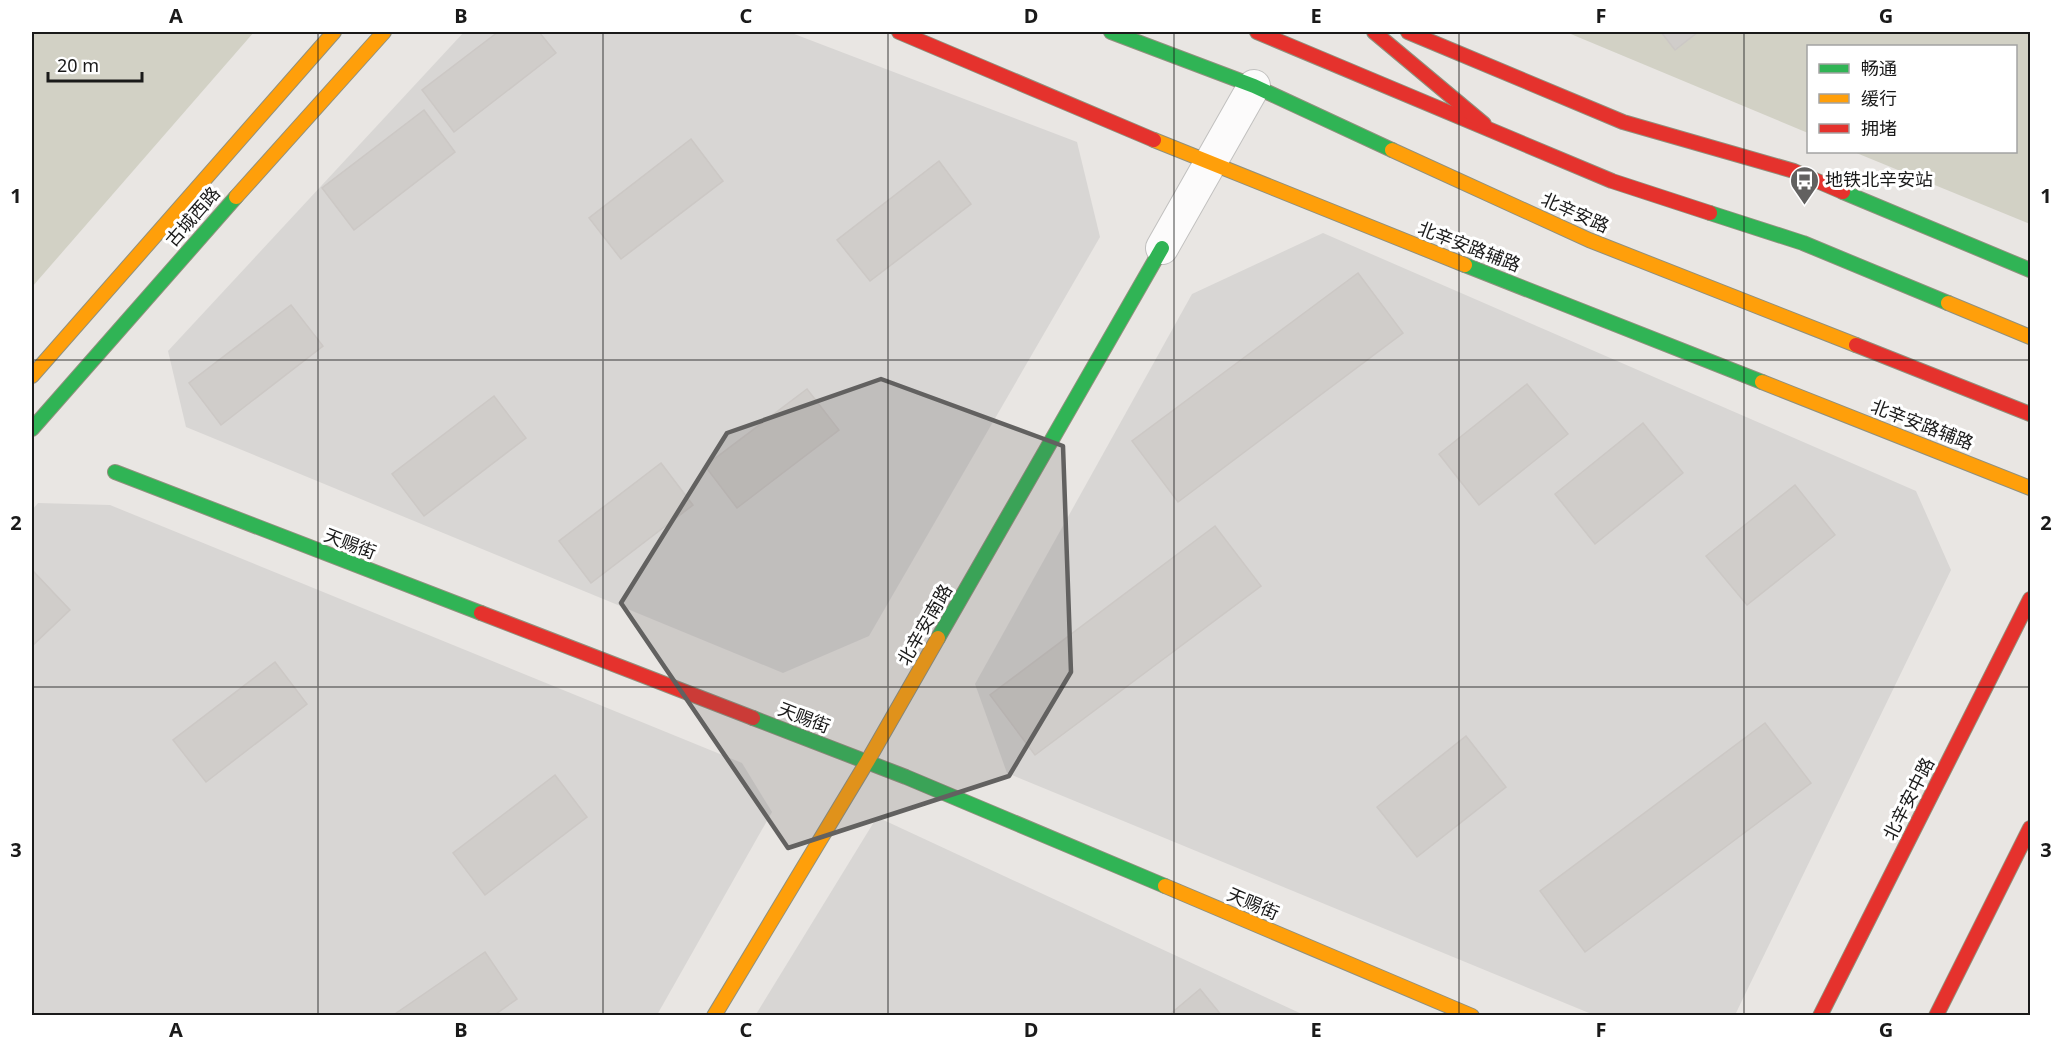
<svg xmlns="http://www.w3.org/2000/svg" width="2062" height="1047" font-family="'Noto Sans','Noto Sans SC',sans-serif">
<rect width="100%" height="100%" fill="#e9e6e3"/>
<g fill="#d8d6d4">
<path d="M464,32H789L1077,142L1100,237L869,636L783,673L186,427L168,351Z"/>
<path d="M1323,233L1916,491L1951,570L1735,1015H1594L1007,773L975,684L1192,294Z"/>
<path d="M38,503L110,505L742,763L772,812L657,1015L32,1016V510Z"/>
<path d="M877,817L1304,1015L755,1016Z"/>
</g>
<g fill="#d2d1c5">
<path d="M32,32H254L32,287Z"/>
<path d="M1566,32H2030V224L1854,152H2016V46H1808V133Z"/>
</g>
<g fill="#d0cdca" stroke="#ccc8c5" stroke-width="1.5">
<path d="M498,32H539L556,53L454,132L422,90Z"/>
<path d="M1661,32H1698L1675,50Z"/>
<path d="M424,110L455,152L354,230L322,188Z"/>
<path d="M691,139L723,181L621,259L589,218Z"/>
<path d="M939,161L971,204L870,281L837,240Z"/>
<path d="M1358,273L1403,333L1178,502L1132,441Z"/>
<path d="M291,305L323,346L221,425L189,383Z"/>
<path d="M1527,384L1568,434L1479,505L1439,454Z"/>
<path d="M807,389L839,430L737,508L705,466Z"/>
<path d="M494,396L526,438L424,516L392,474Z"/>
<path d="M1643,423L1683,473L1595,544L1555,494Z"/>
<path d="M661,463L693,505L591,583L559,541Z"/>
<path d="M1795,485L1835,535L1747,605L1706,556Z"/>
<path d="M1215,526L1261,586L1035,755L990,695Z"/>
<path d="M34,572L70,610L32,646V574Z"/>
<path d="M275,662L307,704L206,782L173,740Z"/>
<path d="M1765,723L1811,783L1585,952L1540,891Z"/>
<path d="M1466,736L1506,787L1417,857L1377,807Z"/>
<path d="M555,775L587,817L485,895L453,853Z"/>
<path d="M485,952L517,999L493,1016H392Z"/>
<path d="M1200,989L1222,1016H1168Z"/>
</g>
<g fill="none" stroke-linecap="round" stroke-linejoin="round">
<defs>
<path id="street" d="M1162,248L1254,86"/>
<g id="fast">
<path d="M1111,32L1254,86L1392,150"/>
<path d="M1843,192L2030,270"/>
<path d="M1710,213L1803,243L1948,303"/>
<path d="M1465,265L1762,382"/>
<path d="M32,429L236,197"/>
<path d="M115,472L481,613"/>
<path d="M938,638L1162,248"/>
<path d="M753,718L906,777L1165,886"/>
</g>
<g id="slow">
<path d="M1154,140L1465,265"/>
<path d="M1392,150L1589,240L1856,345"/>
<path d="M236,197L384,32"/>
<path d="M1948,303L2030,337"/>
<path d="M32,376L334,32"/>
<path d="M1762,382L2030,488"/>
<path d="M1165,886L1472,1016"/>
<path d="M714,1016L867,762L938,638"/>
</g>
<g id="jam">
<path d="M899,32L1154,140"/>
<path d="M1257,32L1612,181L1710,213"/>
<path d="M1374,32L1484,124"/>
<path d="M1408,32L1623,122L1794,171L1843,192"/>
<path d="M1856,345L2030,414"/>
<path d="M481,613L753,718"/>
<path d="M1820,1016L2030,599"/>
<path d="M1936,1016L2030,828"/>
</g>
</defs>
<use href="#street" stroke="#c1c0bf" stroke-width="34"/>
<use href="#fast" stroke="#90907d" stroke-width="16"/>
<use href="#slow" stroke="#90907d" stroke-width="16"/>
<use href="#jam" stroke="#90907d" stroke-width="16"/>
<use href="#street" stroke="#fcfbfb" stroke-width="32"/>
<use href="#fast" stroke="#30b455" stroke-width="14"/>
<use href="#slow" stroke="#ff9f0a" stroke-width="14"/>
<use href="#jam" stroke="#e5322d" stroke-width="14"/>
</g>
<path fill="#626160" fill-opacity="0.2" stroke="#626160" stroke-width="4.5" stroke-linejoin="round" d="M881,379L1063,446L1071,672L1009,776L788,848L621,603L727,433Z"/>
<path fill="none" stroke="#1a1a1a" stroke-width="1.5" stroke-opacity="0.55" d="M318,32V1016M603,32V1016M888,32V1016M1174,32V1016M1459,32V1016M1744,32V1016M32,360H2030M32,687H2030"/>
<defs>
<symbol id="bus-pin" viewBox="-11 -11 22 30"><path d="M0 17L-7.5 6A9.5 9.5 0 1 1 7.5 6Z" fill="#626160" stroke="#fff"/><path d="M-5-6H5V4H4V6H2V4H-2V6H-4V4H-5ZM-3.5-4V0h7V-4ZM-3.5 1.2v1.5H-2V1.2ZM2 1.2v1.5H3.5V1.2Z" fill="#fff"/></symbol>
</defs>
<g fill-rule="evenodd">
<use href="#bus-pin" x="1788" y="164" width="33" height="45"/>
</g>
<g text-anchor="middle" stroke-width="6" stroke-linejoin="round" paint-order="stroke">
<g font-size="18" fill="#1a1a1a" stroke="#fff" text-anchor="start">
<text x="1825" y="186">地铁北辛安站</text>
</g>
<g font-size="18" fill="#1a1a1a" stroke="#fff">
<text transform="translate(1575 213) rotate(24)" y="6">北辛安路</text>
<text transform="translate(193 217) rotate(-49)" y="6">古城西路</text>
<text transform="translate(1469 247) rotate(21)" y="6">北辛安路辅路</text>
<text transform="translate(1922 425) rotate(21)" y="6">北辛安路辅路</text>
<text transform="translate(350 544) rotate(21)" y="6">天赐街</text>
<text transform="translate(925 625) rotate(-60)" y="6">北辛安南路</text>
<text transform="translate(804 718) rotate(21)" y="6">天赐街</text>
<text transform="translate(1909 799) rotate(-63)" y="6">北辛安中路</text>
<text transform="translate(1253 904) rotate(23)" y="6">天赐街</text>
</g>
</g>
<rect width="2062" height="1047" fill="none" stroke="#ffffff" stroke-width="66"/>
<rect x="1807" y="45" width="210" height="108" fill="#ffffff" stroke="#a3a3a3" stroke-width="1.5"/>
<rect x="1819" y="64" width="30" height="9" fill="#30b455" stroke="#a3a3a3" stroke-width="1.5"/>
<text x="1861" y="75" font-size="18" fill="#1a1a1a">畅通</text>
<rect x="1819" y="94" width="30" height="9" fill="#ff9f0a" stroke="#a3a3a3" stroke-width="1.5"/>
<text x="1861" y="105" font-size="18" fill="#1a1a1a">缓行</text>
<rect x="1819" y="124" width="30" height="9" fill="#e5322d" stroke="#a3a3a3" stroke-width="1.5"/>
<text x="1861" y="135" font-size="18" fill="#1a1a1a">拥堵</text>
<path d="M48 72v9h94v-9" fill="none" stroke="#1a1a1a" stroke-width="3"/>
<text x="57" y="72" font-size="18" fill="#1a1a1a" stroke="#ffffff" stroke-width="4.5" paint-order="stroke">20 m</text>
<rect x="33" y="33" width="1996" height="981" fill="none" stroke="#1a1a1a" stroke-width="2"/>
<g font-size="20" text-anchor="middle" font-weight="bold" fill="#1a1a1a">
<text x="176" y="23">A</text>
<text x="461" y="23">B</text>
<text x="746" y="23">C</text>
<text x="1031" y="23">D</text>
<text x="1316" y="23">E</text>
<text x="1601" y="23">F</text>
<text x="1886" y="23">G</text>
<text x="16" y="203">1</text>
<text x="2046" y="203">1</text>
<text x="16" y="530">2</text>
<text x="2046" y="530">2</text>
<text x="16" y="857">3</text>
<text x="2046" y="857">3</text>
<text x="176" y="1037">A</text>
<text x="461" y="1037">B</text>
<text x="746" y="1037">C</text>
<text x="1031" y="1037">D</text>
<text x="1316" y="1037">E</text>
<text x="1601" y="1037">F</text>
<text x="1886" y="1037">G</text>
</g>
</svg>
